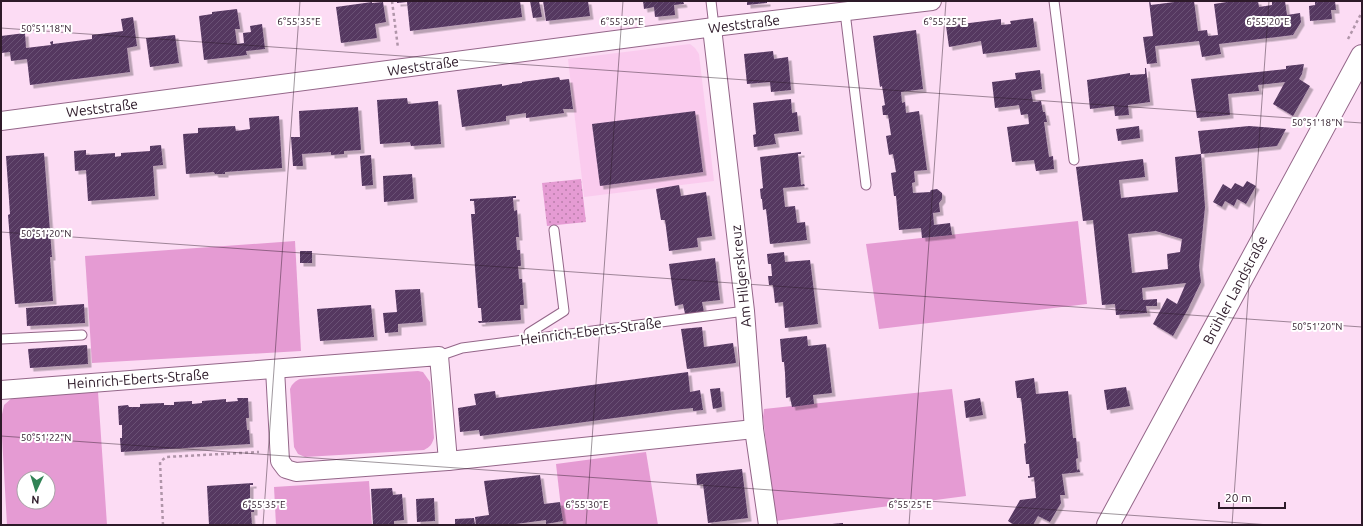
<svg xmlns="http://www.w3.org/2000/svg" width="1363" height="526" font-family="Ubuntu,sans-serif">
<defs>
<pattern id="park-dots" width="8" height="8" patternUnits="userSpaceOnUse"><rect width="8" height="8" fill="#e59bd3"/><path d="M2 2h.1M6 6h.1" fill="none" stroke="#ba7eab" stroke-width="1.8" stroke-linecap="round"/></pattern>
<pattern id="building-hatch" width="6" height="6" patternUnits="userSpaceOnUse"><rect width="6" height="6" fill="#553761"/><path d="M-1 1l2-2M0 6l6-6M5 7l2-2" fill="none" stroke="#6a5174"/></pattern>
<filter id="shadow"><feDropShadow dx="3.5" dy="3.5" stdDeviation="0" flood-color="#0004"/></filter>
</defs>
<rect width="100%" height="100%" fill="#fcdcf4"/>
<path fill="#facbee" d="M690,44L695,48L699,54L714,181L584,197L568,59Z"/>
<g fill="#e59bd3" fill-rule="evenodd">
<path d="M1078,221L1087,304L879,329L866,244Z"/>
<path d="M295,241L301,351L92,363L85,256Z"/>
<path d="M418,371L423,372L430,382L434,438C432,444 430,447 424,450L305,457L298,454L294,447L290,389C292,384 295,381 300,379Z"/>
<path d="M952,389L966,496L775,521L763,417L764,409Z"/>
<path d="M98,392L107,525H7L1,419L4,405L12,398ZM24,478H48V502H24Z"/>
<path d="M646,452L658,525H563L556,464Z"/>
<path d="M369,481L372,525H276L274,487Z"/>
</g>
<path fill="url(#park-dots)" d="M581,179L586,222L547,226L542,183Z"/>
<g fill="url(#building-hatch)" fill-rule="evenodd" filter="url(#shadow)">
<path d="M397,1H520L522,17L410,31L407,2L397,3Z"/>
<path d="M530,1H539L542,17L533,18Z"/>
<path d="M543,1H588L590,16L546,21Z"/>
<path d="M643,1H683L684,4L674,5L675,15L655,17L654,7L644,9Z"/>
<path d="M747,1H767V3L747,5Z"/>
<path d="M1149,1H1150L1151,5L1182,1H1194L1198,31L1207,30L1208,36L1218,35L1214,4L1233,1H1258L1259,7L1272,5V1H1285L1287,15L1300,13L1301,22L1293,35L1219,44L1221,54L1202,57L1199,41L1155,46L1157,63L1147,64L1143,37L1153,36Z"/>
<path d="M1315,1H1335L1336,10H1331L1332,19L1310,21L1309,6L1315,5Z"/>
<path d="M372,2V3L383,2L386,22L375,24L377,38L341,43L336,7Z"/>
<path d="M237,9L240,29H235L237,44L244,43L243,33L251,32L250,26L262,24L265,49L246,51L247,55L204,60L199,16L212,14V12Z"/>
<path d="M133,17L137,46L127,48L130,72L30,85L27,59L11,61L10,52L1,53V36L25,33L26,48L51,45L50,42L53,41V44L92,39V35L123,31L121,19Z"/>
<path d="M1033,18L1037,47L983,54L981,41L949,47L946,26L1001,19V25L1011,24L1010,21Z"/>
<path d="M916,30L923,89L901,92L902,103L905,102L906,113L919,111L927,170L914,171L915,182L912,183L913,193L930,192L931,190L937,189L942,193V199L939,203L940,212L933,213L934,225L950,223L952,235L922,238L921,228L899,230L896,196H894L891,173L896,172L893,154L889,155L886,136L891,135L888,115H883L882,106L885,105L882,86L880,87L873,36Z"/>
<path d="M175,35L179,63L150,67L146,38Z"/>
<path d="M773,51L774,59L788,57L791,90L771,92L770,82L747,84L744,54Z"/>
<path d="M1304,64L1302,74L1299,79L1310,86L1293,116L1273,104L1285,82L1258,85L1259,91L1228,94L1230,115L1197,118L1191,79L1286,69V66Z"/>
<path d="M1145,68H1146L1150,102L1128,105L1129,115L1115,116L1114,106L1090,109L1087,80L1130,73V75L1145,74Z"/>
<path d="M1040,70L1042,89L1031,91L1033,102L1041,101L1043,112H1045L1047,122H1044L1049,157L1053,156L1054,169L1036,171L1034,160L1012,162L1007,127L1029,124L1028,114L1021,115L1019,105L995,108L992,82L1016,79L1015,73Z"/>
<path d="M559,77L560,80L569,79L573,109H563L564,113L526,118V113L506,116V121L462,127L457,90L502,84V86L512,84L522,83V82Z"/>
<path d="M407,98L408,104L438,101L441,144L411,146L410,142L380,144L377,100Z"/>
<path d="M791,99L792,113L797,112L799,131L774,134L776,144L754,147L753,135L756,134L753,103Z"/>
<path d="M358,107L361,150L344,151V154L331,155V152L302,154L303,166H293L291,137H300L299,111Z"/>
<path d="M695,111L703,172L600,186L592,124Z"/>
<path d="M279,116L282,168L225,172V174H215L214,172L186,174L183,134L198,133V128L235,126L236,131L250,129L249,118Z"/>
<path d="M1139,126L1140,138L1118,141L1116,129Z"/>
<path d="M1249,126L1286,129L1277,146L1201,154L1205,207L1199,266L1201,282L1188,309L1173,336L1153,324L1167,298L1177,304L1186,283L1142,288L1143,300L1157,299V306H1146L1147,313L1116,315L1115,304L1102,305L1093,220L1083,221L1076,167L1143,159L1145,177L1119,180L1121,198L1178,192L1175,157L1201,154L1198,131ZM1156,231L1182,239L1180,252L1167,254L1168,269L1132,273L1128,234Z"/>
<path d="M161,145L163,165L153,166L155,196L88,201L86,170L75,171L74,151L86,150V155L115,153V157L121,156V153L150,151V146Z"/>
<path d="M801,152V154H798L801,185L804,184L805,186L783,188L785,207L795,206L797,223L805,222L807,240L770,244L766,209L763,210L762,199H761L760,189L763,188L760,157Z"/>
<path d="M44,153L52,257H50L53,301L15,304L8,215L10,214L6,156Z"/>
<path d="M371,155L373,185L362,186L360,156Z"/>
<path d="M412,174L414,199L384,202L383,176Z"/>
<path d="M1247,181L1256,186L1246,204L1237,199L1234,206L1225,201L1222,207L1213,202L1223,184L1231,189L1235,183L1243,187Z"/>
<path d="M679,185L681,196L706,192L712,236L697,238L698,247L669,251L665,220H661L656,189Z"/>
<path d="M516,196V198H513L514,211L517,210L519,237H516L517,250H520L521,266H518L519,279H522L524,305H520L521,320L479,323L478,321H482L481,308H478L471,214H475L474,201H470V199Z"/>
<rect x="300" y="251" width="12" height="12"/>
<path d="M784,252L785,262L810,260L818,324L785,328L783,302L775,303L773,285H769L768,276H772L771,264H768L767,254Z"/>
<path d="M715,258L720,300L702,302L704,312L685,314L683,304L675,306L669,264Z"/>
<path d="M420,289L423,322L398,324V332L385,333L383,313L397,312L395,290Z"/>
<path d="M84,304L85,323L27,326L26,308Z"/>
<path d="M371,305L374,337L320,341L317,309Z"/>
<path d="M702,327L704,347L733,343L736,363L687,369L681,329Z"/>
<path d="M807,336L808,346L826,344L832,393L813,395L814,404L792,407L790,397L786,398L785,373L784,362H782L780,339Z"/>
<path d="M87,345L88,364L30,368L28,349Z"/>
<path d="M688,372L690,392L700,390L703,410L693,411V408L674,410L480,436L479,430L460,432L458,408L476,405L474,394L495,391L496,398Z"/>
<path d="M1034,378L1036,394L1068,391L1073,438H1076L1078,458L1076,459L1077,470L1079,469L1080,472L1062,474L1065,495H1060L1061,503L1050,522L1038,516L1033,525H1014L1008,521L1020,500L1036,498L1034,477L1028,478V476H1030L1029,464H1026L1024,444L1026,443L1021,398H1017L1015,381Z"/>
<path d="M1126,387L1130,406L1107,410L1104,390Z"/>
<path d="M720,388L722,407L713,409L710,389Z"/>
<path d="M237,398H248L249,418H246L247,430H249L250,444L121,452L120,438H122V425H119L118,406L128,405L129,407H140V404L164,403V405H174V402L192,401V404L202,403V401L226,399V402L238,401Z"/>
<path d="M980,398L983,415L966,418L964,401Z"/>
<path d="M742,469L748,518L708,523L703,484L697,485L696,474Z"/>
<path d="M540,475L544,504L560,502L563,521L546,524V520L508,525H476L475,517L489,515L484,481Z"/>
<path d="M253,483V485H250V499H254V512H251L252,525H209L207,486Z"/>
<path d="M392,488L393,495L402,494L404,520L394,521V525H373L371,489Z"/>
<path d="M434,498L435,521L417,522L416,499Z"/>
<path d="M474,518L475,525H455V519Z"/>
<path d="M843,523V525H832V524Z"/>
</g>
<g fill="none" stroke-linecap="round" stroke-linejoin="round">
<defs>
<g id="lane">
<path d="M711,1L714,27"/>
<path d="M1054,1L1074,160"/>
<path d="M845,12L866,185"/>
<path d="M1,339L82,335"/>
<path d="M529,339V333L564,311L554,230"/>
<path d="M439,356L462,348L745,311"/>
</g>
<g id="street">
<path d="M712,28L745,311L754,429L768,525"/>
<path d="M1,121L714,27L932,1"/>
<path d="M275,369L280,461L286,469L296,472L448,461L754,429"/>
<path d="M1,390L439,356L448,461"/>
</g>
<path id="secondary" d="M1108,525L1362,56"/>
</defs>
<use href="#lane" stroke="#946689" stroke-width="11"/>
<use href="#street" stroke="#946689" stroke-width="20"/>
<use href="#secondary" stroke="#946689" stroke-width="24"/>
<g stroke="#b095a9" stroke-width="2.5" stroke-dasharray="3 3" stroke-linecap="butt">
<path d="M392,1L398,48"/>
<path d="M1348,39L1362,12"/>
<path d="M163,525L160,462L166,457L259,452"/>
</g>
<use href="#lane" stroke="#fff" stroke-width="9"/>
<use href="#street" stroke="#fff" stroke-width="18"/>
<use href="#secondary" stroke="#fff" stroke-width="22"/>
</g>
<path fill="none" stroke="#2d1a29" stroke-width="1" stroke-opacity="0.45" d="M1,28L1362,123M1,232L1362,327M1,436L1270,525M263,525L300,1M586,525L623,1M909,525L946,1M1232,525L1269,1"/>
<g text-anchor="middle" stroke-width="4" stroke-linejoin="round" paint-order="stroke">
<g font-size="14" fill="#2d1a29" stroke="#fff">
<text transform="translate(744 24) rotate(-7)" y="5">Weststraße</text>
<text transform="translate(423 66) rotate(-8)" y="5">Weststraße</text>
<text transform="translate(102 108) rotate(-7)" y="5">Weststraße</text>
<text transform="translate(741 276) rotate(-96)" y="5">Am Hilgerskreuz</text>
<text transform="translate(1235 290) rotate(-62)" y="5">Brühler Landstraße</text>
<text transform="translate(591 331) rotate(-7)" y="5">Heinrich-Eberts-Straße</text>
<text transform="translate(138 379) rotate(-4)" y="5">Heinrich-Eberts-Straße</text>
</g>
</g>
<g font-size="10" text-anchor="middle" fill="#2d1a29" stroke="#fff" stroke-width="4" stroke-linejoin="round" paint-order="stroke">
<text x="299" y="25">6°55'35"E</text>
<text x="622" y="25">6°55'30"E</text>
<text x="945" y="25">6°55'25"E</text>
<text x="1268" y="25">6°55'20"E</text>
<text x="46" y="32">50°51'18"N</text>
<text x="1317" y="126">50°51'18"N</text>
<text x="46" y="237">50°51'20"N</text>
<text x="1317" y="330">50°51'20"N</text>
<text x="46" y="441">50°51'22"N</text>
<text x="264" y="508">6°55'35"E</text>
<text x="587" y="508">6°55'30"E</text>
<text x="910" y="508">6°55'25"E</text>
</g>
<rect width="1363" height="526" fill="none" stroke="#2d1a29" stroke-width="4"/>
<g transform="translate(36 490) rotate(184)"><circle r="19" fill="#ffffff" stroke="#aba3a9"/>
<path d="M0-3L7 15L0 10L-7 15Z" fill="#308355"/>
<text y="-6" font-size="11" font-weight="bold" text-anchor="middle" fill="#2d1a29">N</text>
</g>
<path d="M1219 502v6h66v-6" fill="none" stroke="#2d1a29" stroke-width="2"/>
<text x="1225" y="502" font-size="12" fill="#2d1a29" stroke="#ffffff" stroke-width="3" paint-order="stroke">20 m</text>
</svg>
